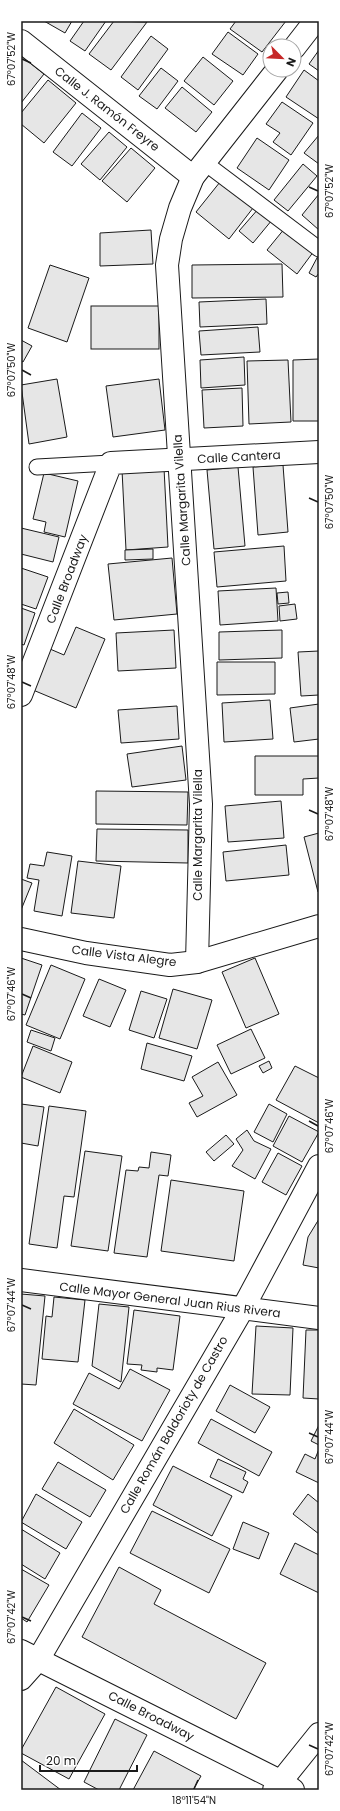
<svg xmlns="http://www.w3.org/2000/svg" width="340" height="1811" font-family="Poppins,sans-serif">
<rect width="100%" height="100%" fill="#fff"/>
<g fill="#e6e6e6" stroke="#1a1a1a">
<path d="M44,21H72L65,33Z"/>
<path d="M84,21H106L85,51L70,41Z"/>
<path d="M114,21L147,22L111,70L89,54Z"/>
<path d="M236,21H286L262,52L230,29Z"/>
<path d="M228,32L258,54L243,75L212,54Z"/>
<path d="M151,36L168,49L138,90L121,77Z"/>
<path d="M319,50V71L309,64Z"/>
<path d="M21,56L44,74L21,103Z"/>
<path d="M203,57L233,81L214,105L184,81Z"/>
<path d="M161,68L178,81L157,109L139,96Z"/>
<path d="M304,70L319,81V119L286,97Z"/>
<path d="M48,80L76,103L44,143L21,124V113Z"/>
<path d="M182,87L212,112L196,132L165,108Z"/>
<path d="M282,102L313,123L291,155L273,142L280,133L266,124Z"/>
<path d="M82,113L101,128L72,166L53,152Z"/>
<path d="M109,132L127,147L100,180L81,164Z"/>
<path d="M319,135V164L304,153Z"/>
<path d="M257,138L289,160L269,190L237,168Z"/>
<path d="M131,148L155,168L127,202L102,181Z"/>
<path d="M303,164L317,176L288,211L274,200Z"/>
<path d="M220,182L253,208L229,239L196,212Z"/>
<path d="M319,194V230L302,215Z"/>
<path d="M259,208L272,220L253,243L239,231Z"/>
<path d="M285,228L314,251L297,274L267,250Z"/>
<path d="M151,230L153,264L100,266V233Z"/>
<path d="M318,256L319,273L316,277L309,273Z"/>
<path d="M282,264L283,297L192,298V265Z"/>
<path d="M50,265L89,278L67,342L28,328Z"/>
<path d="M266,299L267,324L200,327L199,302Z"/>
<rect x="91" y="306" width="68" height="43"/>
<path d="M258,327L260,352L201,355L199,331Z"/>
<path d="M21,340L32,346L23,362L21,361Z"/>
<path d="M244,357L245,385L201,388L200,360Z"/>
<path d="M319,359V421H293V360Z"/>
<path d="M288,360L291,422L249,424L247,361Z"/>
<path d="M57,379L67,437L29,444L21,385Z"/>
<path d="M159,379L165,430L113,437L106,386Z"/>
<path d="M242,388L243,426L204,428L202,390Z"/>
<path d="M283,465L288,532L258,535L253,467Z"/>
<path d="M238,467L245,546L214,549L207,470Z"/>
<path d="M164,468L168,547L126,550L122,470Z"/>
<path d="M44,473L78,481L65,537L44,532L46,522L33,519Z"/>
<path d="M21,528L59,537L53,562L21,554Z"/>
<path d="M284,546L286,581L217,587L214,552Z"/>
<path d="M153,549V559L125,560V550Z"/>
<path d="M172,558L177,614L114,620L108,564Z"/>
<path d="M21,568L48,577L36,609L21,604Z"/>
<path d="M276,588L278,621L220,625L218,591Z"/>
<path d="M288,592L289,603L278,604L277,593Z"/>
<path d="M295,604L297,619L280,621L279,606Z"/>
<path d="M21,608L35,613L24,645L21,644Z"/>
<path d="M76,627L105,639L76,708L33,690L50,649L64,655Z"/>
<path d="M174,630L176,668L118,671L116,633Z"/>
<path d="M282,630V658L219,660V632Z"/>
<path d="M319,651V695L301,696L298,652Z"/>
<path d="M217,662H275V694L217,695Z"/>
<path d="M270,700L273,739L224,742L222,703Z"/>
<path d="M319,704V739L294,742L290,708Z"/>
<path d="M177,706L179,739L121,743L118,710Z"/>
<path d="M182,746L186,780L132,787L127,754Z"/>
<path d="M255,756H319V778L303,779V795H255Z"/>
<path d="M96,791L188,792L187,825L96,824Z"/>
<path d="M281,801L284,838L228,842L225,806Z"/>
<path d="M97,829L188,830V863L96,861Z"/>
<path d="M319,833V891L318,892L304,837Z"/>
<path d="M286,845L289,875L226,881L223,852Z"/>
<path d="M47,852L72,856L62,916L34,911L39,880L27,878L30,864L44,866Z"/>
<path d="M78,861L121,866L114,918L71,913Z"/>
<path d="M21,879L32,883L21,910Z"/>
<path d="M21,958L42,965L25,1015L21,1014Z"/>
<path d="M255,958L279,1014L246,1028L222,972Z"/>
<path d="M51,965L85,979L60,1039L26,1025Z"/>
<path d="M99,979L126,990L110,1027L83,1016Z"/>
<path d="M173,989L212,1000L197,1049L159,1038Z"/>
<path d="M141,991L167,999L154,1038L129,1030Z"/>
<path d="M251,1029L265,1058L231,1074L217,1045Z"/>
<path d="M31,1030L55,1038L51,1051L27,1042Z"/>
<path d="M147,1043L192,1056L184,1081L141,1069Z"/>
<path d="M33,1046L72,1062L60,1093L21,1077Z"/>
<path d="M269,1061L272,1068L263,1073L259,1066Z"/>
<path d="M218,1062L237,1095L197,1117L189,1103L203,1096L192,1077Z"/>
<path d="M295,1066L319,1078V1123L276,1100Z"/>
<path d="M21,1104L44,1107L38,1146L21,1143Z"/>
<path d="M269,1104L287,1114L273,1142L254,1132Z"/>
<path d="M49,1106L86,1111L74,1197L64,1196L57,1248L29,1244Z"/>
<path d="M289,1116L319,1132L302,1162L273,1146Z"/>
<path d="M247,1130L254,1141L271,1149L255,1179L232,1166L243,1150L236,1139Z"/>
<path d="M226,1135L234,1144L214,1161L206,1152Z"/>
<path d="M85,1151L122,1156L108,1251L71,1246Z"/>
<path d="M151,1152L171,1155L168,1176L159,1175L147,1257L114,1253L126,1170L138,1171L139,1167L149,1168Z"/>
<path d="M278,1153L302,1166L286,1195L262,1182Z"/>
<path d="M171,1180L244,1191L234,1261L161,1251Z"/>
<path d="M319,1219V1268L303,1265L308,1237Z"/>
<path d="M21,1294L45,1296L36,1385L21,1384Z"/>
<path d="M54,1297L85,1300L78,1362L42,1359L46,1316L52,1317Z"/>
<path d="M99,1304L129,1307L121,1382L92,1366Z"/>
<path d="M134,1310L180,1316L173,1370L157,1368V1372L141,1370L142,1365L127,1364Z"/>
<path d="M256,1326L293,1328L290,1395L252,1394Z"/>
<path d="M306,1330H319V1399L303,1398Z"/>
<path d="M130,1369L170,1390L142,1441L73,1404L89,1373L119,1389Z"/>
<path d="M230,1385L270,1407L255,1433L216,1411Z"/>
<path d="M74,1409L134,1445L113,1480L54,1443Z"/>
<path d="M211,1419L272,1452L259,1476L198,1443Z"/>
<path d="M319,1425V1445L311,1441Z"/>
<path d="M319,1449V1483L296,1472L305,1454L315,1459Z"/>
<path d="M218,1459L246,1472L243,1479L248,1482L243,1493L210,1477Z"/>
<path d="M58,1462L106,1490L90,1517L42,1489Z"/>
<path d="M173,1466L232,1496L212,1536L153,1505Z"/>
<path d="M36,1494L82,1522L66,1549L21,1522Z"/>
<path d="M308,1494L319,1503V1534L293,1514Z"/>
<path d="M152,1511L230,1549L209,1593L130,1553Z"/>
<path d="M243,1522L269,1533L259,1559L233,1549Z"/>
<path d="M21,1529L60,1553L45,1579L21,1564Z"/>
<path d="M295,1543L319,1555V1593L280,1574Z"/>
<path d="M119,1567L161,1590L154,1604L266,1663L236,1719L82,1637Z"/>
<path d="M21,1569L49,1585L27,1622L21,1618Z"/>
<path d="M56,1687L105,1714L69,1779L21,1753V1750Z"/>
<path d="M115,1719L147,1735L119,1790H99L84,1782Z"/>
<path d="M154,1751L201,1776L193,1790H133Z"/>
<path d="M21,1760L61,1790H21Z"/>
</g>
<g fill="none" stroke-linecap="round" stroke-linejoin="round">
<defs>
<g id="service">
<path d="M205,163L319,249"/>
<path d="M37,467L111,463"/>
</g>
<g id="minor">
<path d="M21,41L193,177"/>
<path d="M294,48L315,21"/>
<path d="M21,695L111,463L319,452"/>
<path d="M21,939L86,953L170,965L197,962L319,926"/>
<path d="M197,962L201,804L167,265L171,239L180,208L193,177L277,70"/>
<path d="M21,1280L319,1318"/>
<path d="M21,1651L282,1782L293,1790"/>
<path d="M21,1679L38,1660L242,1310L319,1166"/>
</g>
<path id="primary" d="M274,1790L319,1734"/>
</defs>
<use href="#service" stroke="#1a1a1a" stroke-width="17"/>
<use href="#minor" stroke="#1a1a1a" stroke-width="24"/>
<use href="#primary" stroke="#1a1a1a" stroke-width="24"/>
<use href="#service" stroke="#fff" stroke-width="15"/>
<use href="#minor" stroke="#fff" stroke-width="22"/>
<use href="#primary" stroke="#fff" stroke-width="22"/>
</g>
<path fill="none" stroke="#1a1a1a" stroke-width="1.5" d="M22,59L31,63M309,187L318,191M22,370L31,375M309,498L318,502M22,682L31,686M309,810L318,814M22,994L31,998M309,1121L318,1126M22,1305L31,1309M309,1433L318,1437M22,1617L31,1621M309,1745L318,1749M194,1789L198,1780"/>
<g text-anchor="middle" stroke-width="3" stroke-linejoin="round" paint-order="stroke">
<g font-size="12" fill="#1a1a1a" stroke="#fff">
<text transform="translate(107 109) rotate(38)" y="4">Calle J. Ramón Freyre</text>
<text transform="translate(239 457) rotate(-3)" y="4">Calle Cantera</text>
<text transform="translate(182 500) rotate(-94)" y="4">Calle Margarita Vilella</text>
<text transform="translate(67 579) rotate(-69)" y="4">Calle Broadway</text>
<text transform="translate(198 835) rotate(-90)" y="4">Calle Margarita Vilella</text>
<text transform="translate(124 956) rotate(7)" y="4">Calle Vista Alegre</text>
<text transform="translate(170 1300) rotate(7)" y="4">Calle Mayor General Juan Rius Rivera</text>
<text transform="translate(174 1425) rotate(-60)" y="4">Calle Román Baldorioty de Castro</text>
<text transform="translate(151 1716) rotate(27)" y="4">Calle Broadway</text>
</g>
</g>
<rect width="340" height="1811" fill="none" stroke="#ffffff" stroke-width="44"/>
<g transform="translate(282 58) rotate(114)"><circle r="19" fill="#ffffff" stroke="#a3a3a3"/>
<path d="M0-3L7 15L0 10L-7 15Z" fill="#c62828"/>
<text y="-6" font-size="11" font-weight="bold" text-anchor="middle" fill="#1a1a1a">N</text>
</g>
<path d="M40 1765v6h97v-6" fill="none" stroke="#1a1a1a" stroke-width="2"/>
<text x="46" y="1765" font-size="12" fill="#1a1a1a" stroke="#ffffff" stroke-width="3" paint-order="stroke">20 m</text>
<rect x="22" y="22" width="296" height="1767" fill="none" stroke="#1a1a1a" stroke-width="1.5"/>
<g font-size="10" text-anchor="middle" fill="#1a1a1a">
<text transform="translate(11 59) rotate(-90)" y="4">67°07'52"W</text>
<text transform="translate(329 191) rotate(-90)" y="4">67°07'52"W</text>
<text transform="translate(11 370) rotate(-90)" y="4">67°07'50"W</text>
<text transform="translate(329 502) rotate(-90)" y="4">67°07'50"W</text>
<text transform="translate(11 682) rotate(-90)" y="4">67°07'48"W</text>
<text transform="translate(329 814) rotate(-90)" y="4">67°07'48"W</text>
<text transform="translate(11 994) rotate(-90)" y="4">67°07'46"W</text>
<text transform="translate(329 1126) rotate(-90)" y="4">67°07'46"W</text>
<text transform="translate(11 1305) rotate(-90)" y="4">67°07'44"W</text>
<text transform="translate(329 1437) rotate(-90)" y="4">67°07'44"W</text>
<text transform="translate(11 1617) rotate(-90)" y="4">67°07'42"W</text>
<text transform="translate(329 1749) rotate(-90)" y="4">67°07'42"W</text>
<text x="194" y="1804">18°11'54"N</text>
</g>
</svg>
